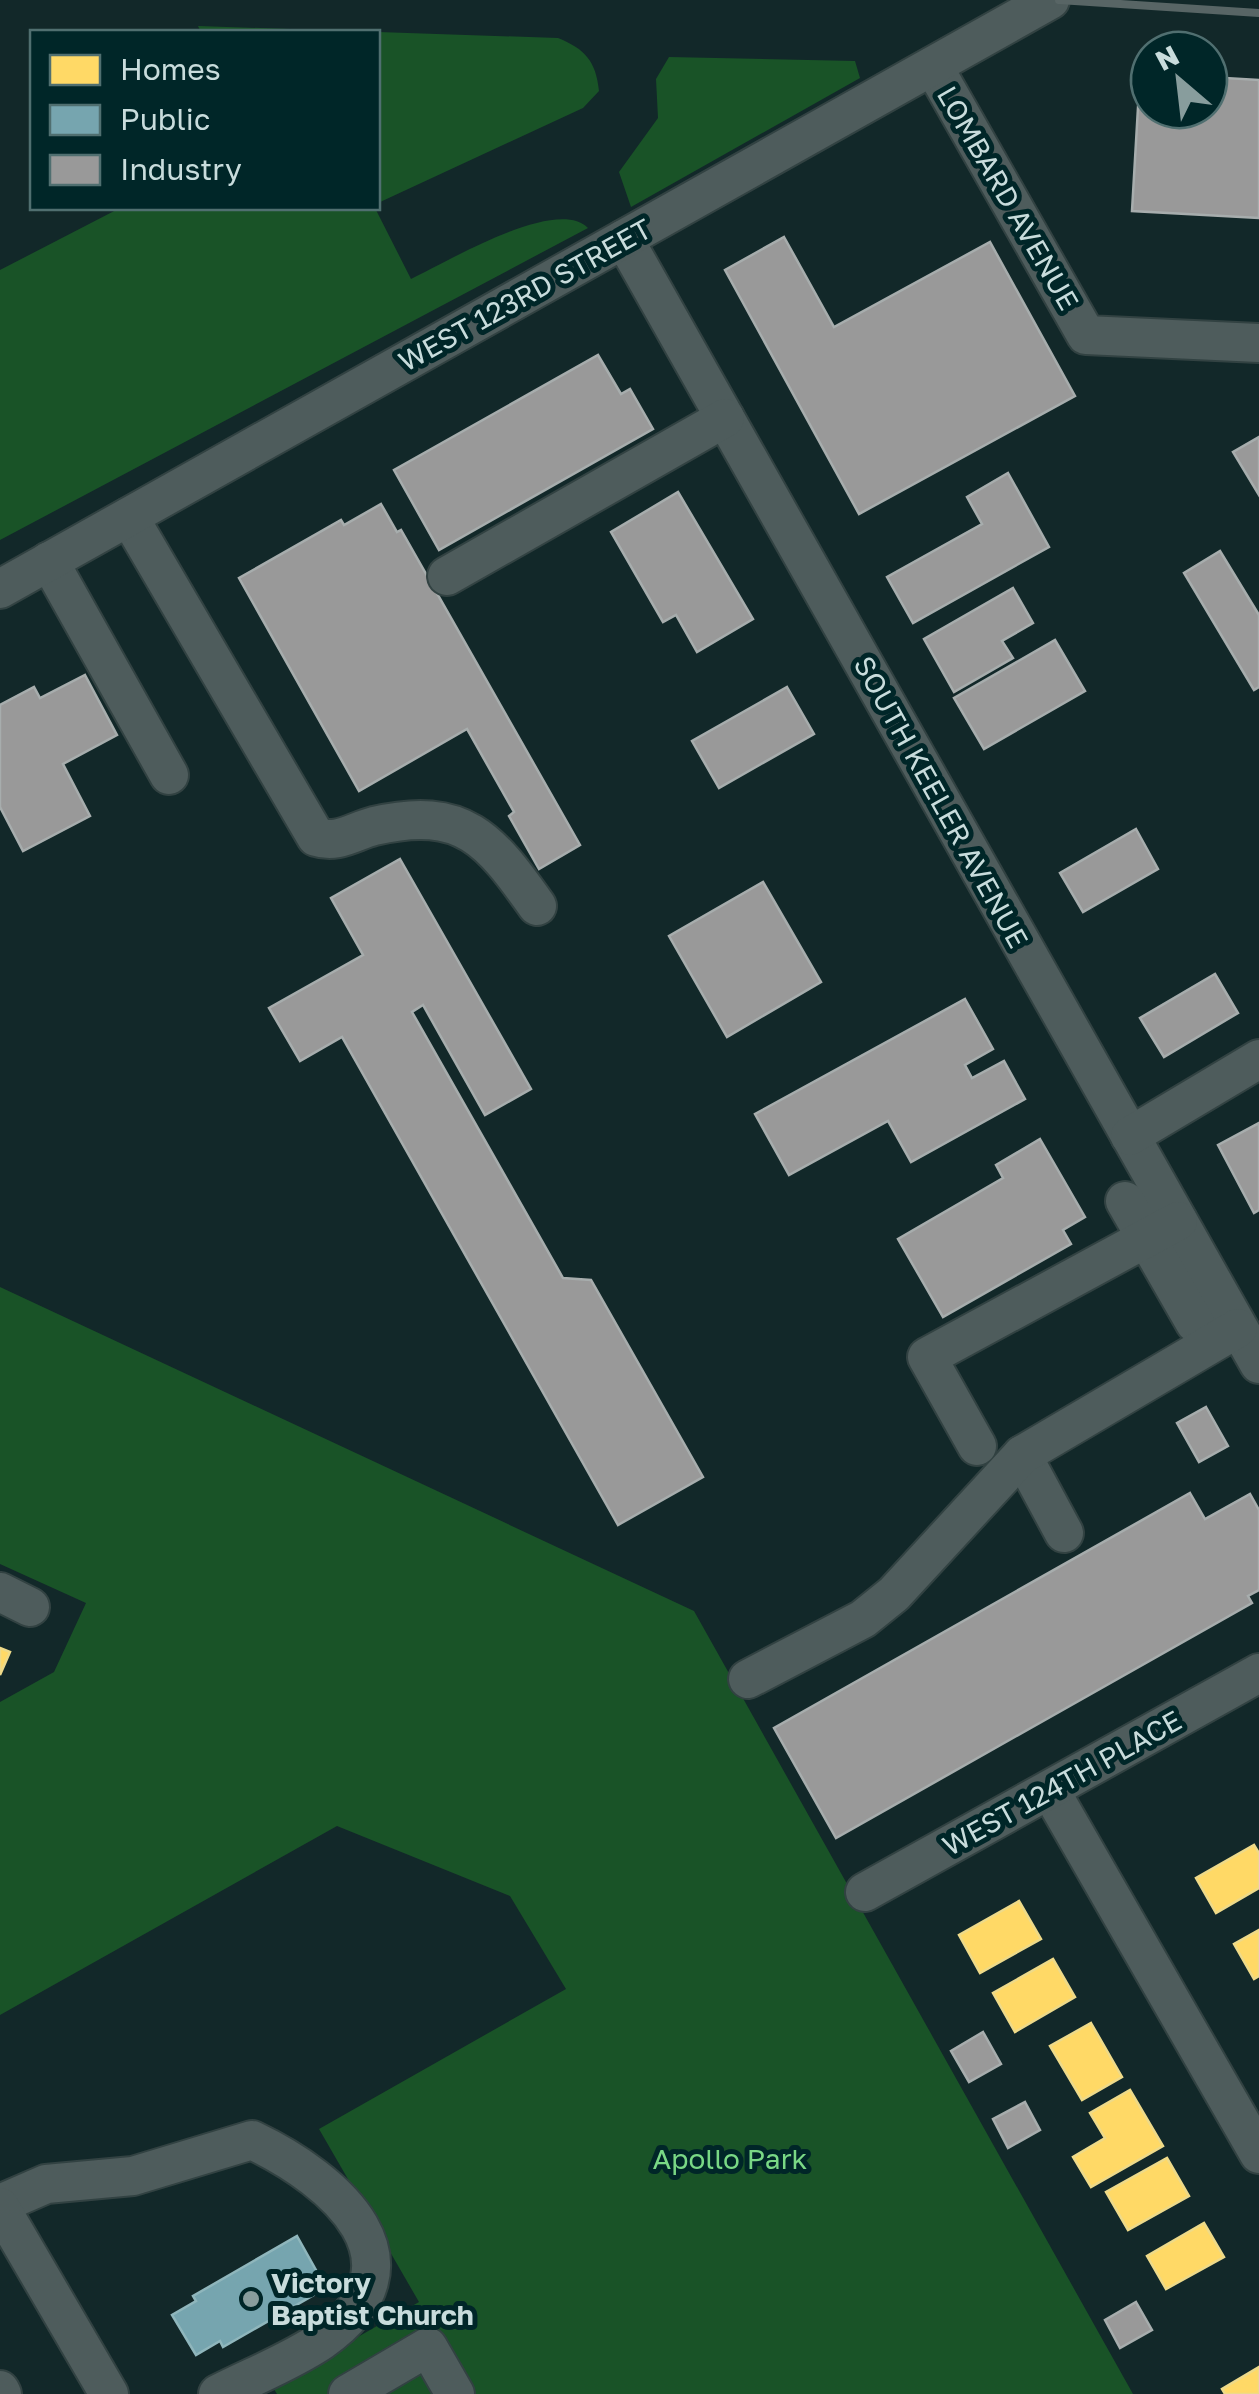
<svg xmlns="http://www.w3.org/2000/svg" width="1259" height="2394" font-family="'Golos Text',sans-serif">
<rect width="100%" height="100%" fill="#122829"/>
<g fill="#195327">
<path d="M198,26L558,38C585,49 596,61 599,91L583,108L378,203V32H201Z"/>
<path d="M669,57L855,61L860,78L631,207L619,172L658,118L656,79Z"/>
<path d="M120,208H375L411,279C447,262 556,196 588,228L0,540V270Z"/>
<path d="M0,1287L694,1611L1133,2394H277L272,2386L419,2302L319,2129L566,1989L510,1896L337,1826L0,2015V1702L54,1672L86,1603L0,1564Z"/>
</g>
<g fill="#ffd966" stroke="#eeda89" stroke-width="2.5">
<path d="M0,1648L10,1652L0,1675Z"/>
<path d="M1254,1845L1259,1853V1888L1216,1913L1196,1878Z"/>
<path d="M1019,1901L1041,1939L980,1973L959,1935Z"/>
<path d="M1259,1930V1976L1254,1979L1234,1944Z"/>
<path d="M1053,1959L1075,1997L1015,2032L993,1993Z"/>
<path d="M1091,2023L1122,2077L1082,2100L1050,2046Z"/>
<path d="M1130,2090L1163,2146L1091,2187L1073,2157L1105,2138L1090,2113Z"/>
<path d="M1167,2158L1189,2196L1128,2230L1106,2192Z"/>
<path d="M1204,2223L1224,2257L1166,2289L1147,2256Z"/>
<path d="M1259,2367V2394H1225L1222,2389Z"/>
</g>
<path fill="#76a5af" stroke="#8fb6bc" stroke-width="2.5" d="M297,2236L326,2288L223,2347L220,2341L196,2355L172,2315L196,2301L193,2296Z"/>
<g fill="#999" stroke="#a7adad" stroke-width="2.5">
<path d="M1140,73L1149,74V110H1209V77L1259,80V218L1132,211Z"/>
<path d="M784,237L834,327L990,242L1075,396L859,514L725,270Z"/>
<path d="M598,355L621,394L630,389L653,429L439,550L394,470Z"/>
<path d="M1259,437V495L1233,452Z"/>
<path d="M1008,473L1049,547L913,623L887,577L982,524L967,497Z"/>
<path d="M678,492L753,619L697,652L676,615L663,622L611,532Z"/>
<path d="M381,504L397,532L401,530L580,845L539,869L509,816L514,812L467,729L359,791L239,578L341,520L344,525Z"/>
<path d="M1220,551L1259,615V687L1254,690L1184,573Z"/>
<path d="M1013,588L1033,623L1002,641L1013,658L954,692L924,639Z"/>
<path d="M1055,640L1085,691L984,749L954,698Z"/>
<path d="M85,675L117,735L63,764L90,816L23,851L0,807V705L34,687L40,698Z"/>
<path d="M787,687L814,734L719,788L692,741Z"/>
<path d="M1136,829L1158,869L1083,912L1060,873Z"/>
<path d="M400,859L531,1089L485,1115L423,1005L412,1012L563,1278L591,1280L703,1477L618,1525L342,1037L300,1061L269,1008L363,955L331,898Z"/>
<path d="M763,882L821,982L727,1037L669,936Z"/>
<path d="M1215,974L1238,1013L1164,1057L1140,1018Z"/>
<path d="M965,999L993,1049L965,1065L972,1078L1004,1061L1025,1099L911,1162L888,1121L789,1175L755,1114Z"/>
<path d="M1259,1123V1210L1254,1213L1218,1145Z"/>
<path d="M1040,1139L1085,1217L1063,1230L1071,1244L943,1317L898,1239L1003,1178L996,1165Z"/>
<path d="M1206,1407L1228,1446L1199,1462L1177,1423Z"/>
<path d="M1190,1493L1205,1519L1250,1494L1259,1510V1590L1248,1596L1252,1603L836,1838L774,1728Z"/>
<path d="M983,2032L1001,2064L969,2082L951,2051Z"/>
<path d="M1025,2102L1040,2130L1008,2148L993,2119Z"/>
<path d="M1136,2302L1152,2330L1120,2348L1105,2320Z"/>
</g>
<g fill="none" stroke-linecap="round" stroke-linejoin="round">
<defs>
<g id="minor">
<path d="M933,66L1086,335L1259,343"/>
<path d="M624,239L1259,1364"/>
<path d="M129,517L316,837C338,844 352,832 374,826C464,805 490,840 537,906"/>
<path d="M49,561L169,775"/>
<path d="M447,576L725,418"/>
<path d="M0,589L1050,0"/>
<path d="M1130,1136L1259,1059"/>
<path d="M1125,1201L1195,1323"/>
<path d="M977,1446L927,1357L1178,1221"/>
<path d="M1022,1455L1064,1533"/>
<path d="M0,1592L30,1607"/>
<path d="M748,1679L863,1619L894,1594L1022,1455L1238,1328"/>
<path d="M1051,1792L1259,2154"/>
<path d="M865,1892L1259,1673"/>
<path d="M0,2204L46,2184L133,2176L252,2140C336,2180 432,2263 321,2341C290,2362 251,2377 218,2394"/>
<path d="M0,2207L109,2394"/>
<path d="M0,2390L2,2394"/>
<path d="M348,2394L428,2347L455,2394"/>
</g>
</defs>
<use href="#minor" stroke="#324242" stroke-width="42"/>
<use href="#minor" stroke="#4e5c5c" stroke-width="38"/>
<path stroke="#586565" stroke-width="8" d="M1059,0L1259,13"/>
</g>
<circle fill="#889d9d" stroke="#002628" stroke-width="4" cx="251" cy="2299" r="10"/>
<g text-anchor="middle" stroke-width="10" stroke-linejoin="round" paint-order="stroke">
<g font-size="28" fill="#c8dcdc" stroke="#002628">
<text transform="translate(1008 198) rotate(60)" y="10">LOMBARD AVENUE</text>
<text transform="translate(525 295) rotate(-29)" y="10">WEST 123RD STREET</text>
<text transform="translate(941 802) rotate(61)" y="10">SOUTH KEELER AVENUE</text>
<text transform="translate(1062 1783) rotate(-29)" y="10">WEST 124TH PLACE</text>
</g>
<g font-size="28" fill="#79d885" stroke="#002628">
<text x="730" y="2169">Apollo Park</text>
</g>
<g font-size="28" font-weight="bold" fill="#c8dcdc" stroke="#002628" text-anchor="start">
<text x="271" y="2293">Victory<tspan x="271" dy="32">Baptist Church</tspan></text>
</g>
</g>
<rect x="30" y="30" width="350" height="180" fill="#002628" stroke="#506f70" stroke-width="2.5"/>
<rect x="50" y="55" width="50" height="30" fill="#ffd966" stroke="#506f70" stroke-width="2.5"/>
<text x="120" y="80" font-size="30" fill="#c8dcdc">Homes</text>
<rect x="50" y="105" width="50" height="30" fill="#76a5af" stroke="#506f70" stroke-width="2.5"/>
<text x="120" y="130" font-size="30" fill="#c8dcdc">Public</text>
<rect x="50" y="155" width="50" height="30" fill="#999999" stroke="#506f70" stroke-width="2.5"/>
<text x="120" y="180" font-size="30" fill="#c8dcdc">Industry</text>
<g transform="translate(1179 80) rotate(332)"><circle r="48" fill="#002628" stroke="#506f70" stroke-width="2.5"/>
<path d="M0-8L18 38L0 25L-18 38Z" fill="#889d9d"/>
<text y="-15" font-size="28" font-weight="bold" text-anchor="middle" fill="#c8dcdc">N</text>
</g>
</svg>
